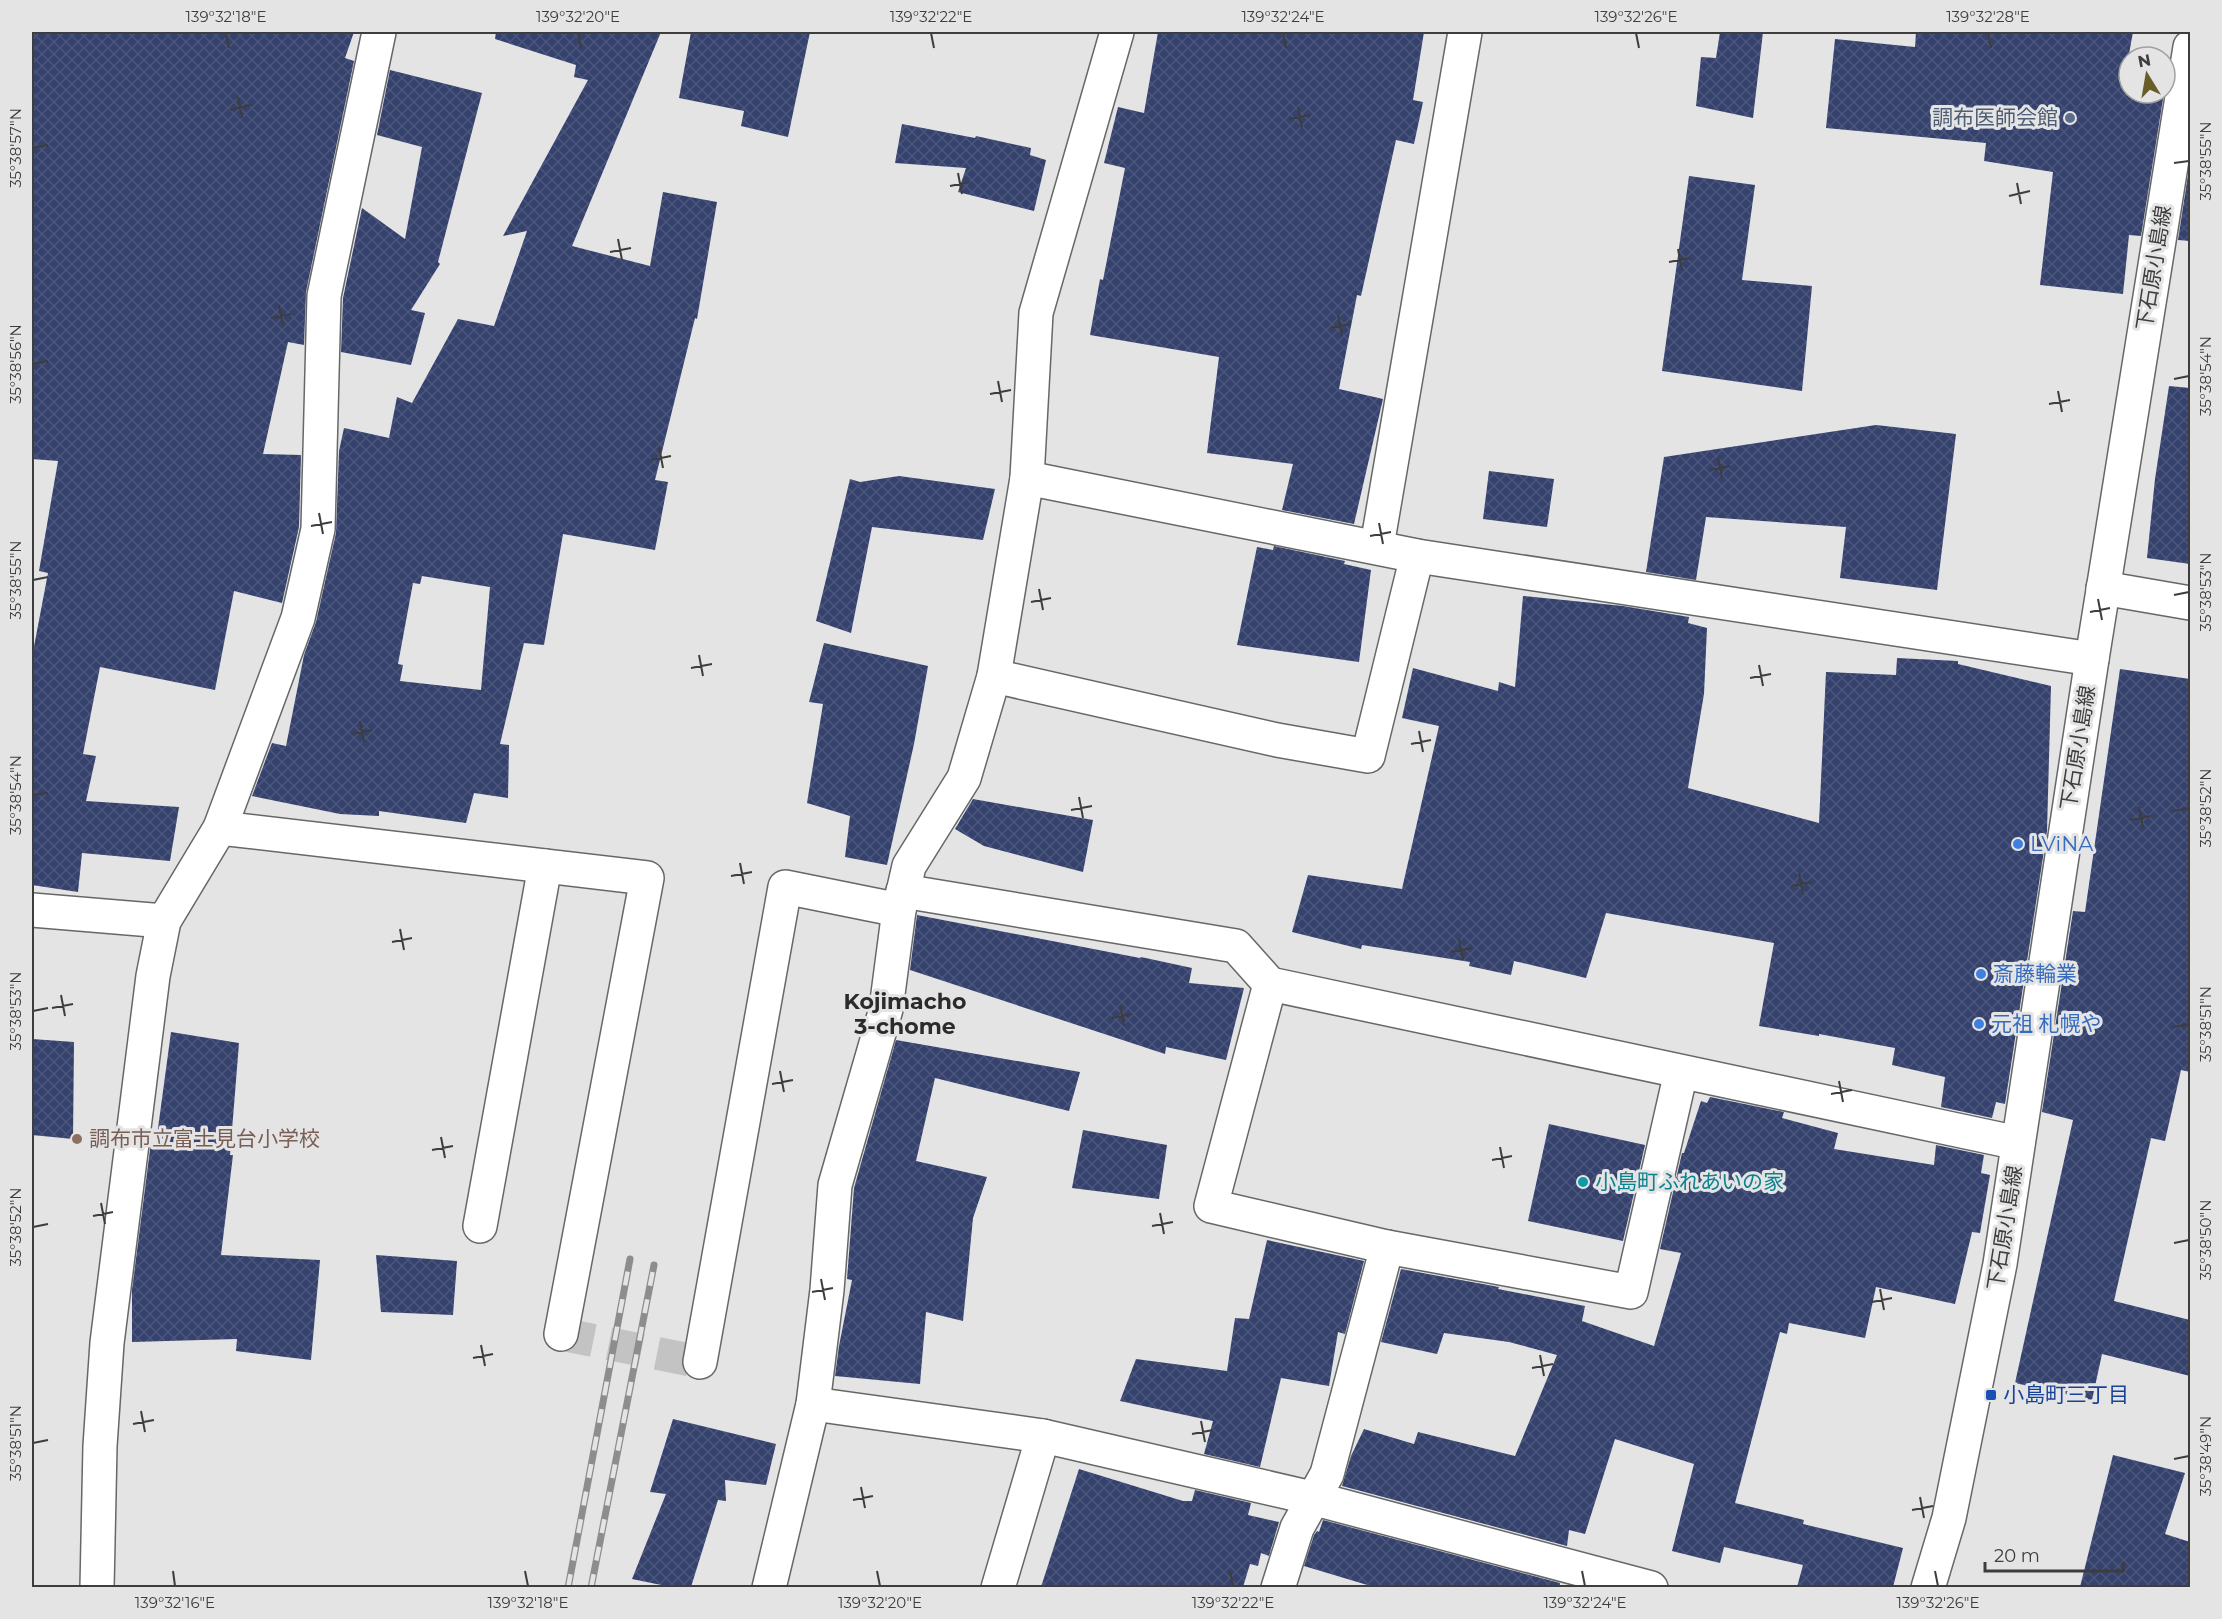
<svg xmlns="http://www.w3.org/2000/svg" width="2222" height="1619" font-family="Montserrat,'Noto Sans JP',sans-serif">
<defs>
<pattern id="building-cross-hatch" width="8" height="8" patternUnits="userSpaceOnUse" patternTransform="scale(1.5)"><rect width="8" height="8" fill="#35426d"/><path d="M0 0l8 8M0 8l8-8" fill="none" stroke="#4b567a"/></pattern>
</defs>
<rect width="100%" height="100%" fill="#e4e4e5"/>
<g fill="url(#building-cross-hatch)" fill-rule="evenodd">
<path d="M32,32H354L345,58L354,61L306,292L304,345L288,342L263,454L301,455L299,527L282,603L234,591L215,690L100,667L83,754L96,756L86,801L179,807L170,861L82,853L78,892L32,885V657L48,573L39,571L58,461L32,459Z"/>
<path d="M496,32H661L572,246L650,266L663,192L717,202L697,319L695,318L655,480L668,482L655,550L563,534L544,645L524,643L500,744L509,745L508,798L474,793L466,823L379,811V816L340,814L252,796L272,743L286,746L304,655L316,622L336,533L339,451L344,428L389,438L397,397L412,403L458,319L494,326L527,231L503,236L588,80L574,77L576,65L495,39ZM422,576L490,587L481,690L400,681L403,665L398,664L413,583L420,584Z"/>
<path d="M691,32H810L788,137L741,126L744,111L679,98Z"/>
<path d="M1158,32H1424L1413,100L1423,102L1414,144L1396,140L1361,296L1357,295L1339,389L1383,399L1354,524L1282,510L1293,464L1207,453L1219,357L1090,335L1100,279L1103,280L1125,168L1104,163L1118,107L1144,113Z"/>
<path d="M1720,32H1763L1753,118L1696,106L1701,57L1716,58Z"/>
<path d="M1916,32H2133L2129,54V93H2164L2141,236L2129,235L2123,294L2040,285L2053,172L1984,161L1986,143L1826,128L1835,39L1915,47Z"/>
<path d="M390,70L482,93L438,262L440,264L411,310L425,313L411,365L341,352L343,298L362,208L405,239L422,147L377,135Z"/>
<path d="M902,124L975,138L976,136L1031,148L1030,155L1046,160L1034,211L958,192L966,168L895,163Z"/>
<path d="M2190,162V241L2178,240Z"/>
<path d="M1689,176L1755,185L1742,280L1812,286L1802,391L1662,371Z"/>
<path d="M2169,386L2190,388V564L2147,558L2155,479Z"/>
<path d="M1876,425L1956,434L1937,590L1840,578L1846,527L1706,517L1696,580L1646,572L1664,457Z"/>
<path d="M1489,471L1554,479L1547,527L1483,519Z"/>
<path d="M899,476L995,489L983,540L872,527L851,633L816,621L850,479L860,482Z"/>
<path d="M1274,546L1345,561L1344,564L1371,570L1359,662L1237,645L1257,547L1273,550Z"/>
<path d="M1523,596L1623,606L1689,617L1688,623L1707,628L1704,694L1688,788L1819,823L1826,672L1896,675L1897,658L1958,661V664L2051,686L2047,831L2005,1104L1996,1102L1992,1118L1941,1107L1945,1077L1892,1065L1895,1048L1819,1034V1036L1759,1026L1774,943L1606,913L1586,978L1514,961L1511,975L1469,966L1470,962L1362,945L1361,949L1292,932L1308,875L1402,889L1439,726L1402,718L1413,668L1498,691L1499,682L1515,687Z"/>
<path d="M824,643L928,666L914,744L887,865L845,857L850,816L807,803L823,704L809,702Z"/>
<path d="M2120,669L2190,679V1072L2181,1070L2165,1141L2151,1138L2114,1301L2190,1320V1376L2102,1354L2092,1400L2015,1383L2073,1120L2042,1112L2073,911L2085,912Z"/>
<path d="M973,799L1093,820L1083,872L984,846L955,829Z"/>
<path d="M917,915L1140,958L1141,957L1192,968L1189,983L1244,988L1226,1060L1166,1047L1165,1054L910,970Z"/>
<path d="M171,1032L239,1043L230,1155H233L221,1255L320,1260L311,1360L236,1351L237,1339L132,1342V1290L151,1142L156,1143Z"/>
<path d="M32,1039L74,1042L73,1139L32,1135Z"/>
<path d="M896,1040L1080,1072L1069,1111L935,1078L916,1161L987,1177L973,1218L963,1321L926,1312L920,1384L835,1376L839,1346L852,1280L847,1279L854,1188Z"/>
<path d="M1710,1097L1784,1112L1782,1118L1838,1133L1834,1149L1934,1165L1936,1145L1984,1155L1981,1173L1990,1175L1980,1233L1972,1232L1955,1304L1876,1287L1865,1338L1789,1323L1787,1334L1780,1332L1735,1503L1804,1520L1803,1524L1903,1548L1893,1587H1797L1803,1565L1724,1547L1720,1563L1672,1551L1694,1464L1615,1439L1585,1534L1569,1530L1567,1546L1342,1486L1351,1456L1364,1429L1414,1444L1418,1432L1515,1456L1557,1355L1509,1342L1444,1333L1437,1354L1381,1342L1401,1269L1499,1287L1498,1289L1585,1306L1582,1321L1654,1346L1681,1253L1660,1249L1682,1153H1684L1701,1101L1707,1103Z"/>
<path d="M1549,1124L1645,1145L1623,1241L1528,1221Z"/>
<path d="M1083,1130L1167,1145L1159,1199L1072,1188Z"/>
<path d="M1267,1240L1364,1261L1345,1334L1338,1332L1329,1386L1281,1378L1260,1467L1204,1454L1213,1421L1120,1401L1136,1359L1227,1371L1235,1318L1249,1319Z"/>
<path d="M376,1255L457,1261L453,1315L381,1312Z"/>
<path d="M673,1419L776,1444L766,1485L725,1480L726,1501L718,1500L691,1587H671L632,1579L666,1494L650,1492Z"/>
<path d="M2113,1455L2185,1473L2165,1534L2190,1542V1587H2080Z"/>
<path d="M1079,1469L1183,1501H1192L1195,1490L1251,1503L1248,1515L1279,1522L1269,1556L1261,1553L1258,1566L1250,1564L1243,1587H1041Z"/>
<path d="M1323,1520L1560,1583V1587H1374L1304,1566L1314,1535L1317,1531L1319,1532Z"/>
</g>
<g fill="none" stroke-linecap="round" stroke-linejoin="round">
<path stroke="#c3c3c3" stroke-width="33" stroke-dasharray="33 16" stroke-linecap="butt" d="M561,1334L700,1362"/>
<defs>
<g id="minor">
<path d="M1027,478L1417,556L2092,659"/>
<path d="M1377,546L1465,32"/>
<path d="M2103,588L2190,603"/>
<path d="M994,676L1277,740L1368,756L1417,556"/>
<path d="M220,828L647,878L561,1334"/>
<path d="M903,891L1236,946L1270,984L2018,1143"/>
<path d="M32,910L164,921"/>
<path d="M1270,984L1211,1206L1387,1247L1631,1292L1681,1072"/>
<path d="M480,1226L545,866"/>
<path d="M700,1362L785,887L899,910"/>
<path d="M813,1404L1043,1436L1312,1498L1651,1588"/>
<path d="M97,1588L100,1446L107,1343L153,976L164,921L220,828L298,618L318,529L324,296L379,32"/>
<path d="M769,1588L813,1404L827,1290L835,1185L886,1009L899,910L909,866L964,778L994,676L1027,478L1036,313L1117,32"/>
<path d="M998,1588L1043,1436"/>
<path d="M1278,1588L1297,1528L1327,1474L1387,1247"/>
</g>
<path id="secondary" d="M1928,1588L1949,1518L2000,1264L2092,659L2190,47"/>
</defs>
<use href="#minor" stroke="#666767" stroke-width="36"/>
<use href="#secondary" stroke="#666767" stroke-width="36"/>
<use href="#minor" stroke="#fff" stroke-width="33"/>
<use href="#secondary" stroke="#fff" stroke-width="33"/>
<defs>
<g id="rail">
<path d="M568,1588L630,1259"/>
<path d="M591,1588L654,1265"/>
</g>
</defs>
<use href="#rail" stroke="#8d8d8e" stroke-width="7"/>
<use href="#rail" stroke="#e4e4e5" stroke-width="4.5" stroke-dasharray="14" stroke-linecap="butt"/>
</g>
<path fill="none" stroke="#3d3d3d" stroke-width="2" d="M226,33L229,48M578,33L581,48M931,33L934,48M1283,33L1286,48M1636,33L1639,48M1988,33L1991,48M238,97L242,118M1298,107L1302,128M230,110L251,105M1289,119L1310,115M33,148L48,145M2174,163L2189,161M958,173L962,194M2017,183L2021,204M950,186L970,182M2009,196L2030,191M618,239L622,260M1678,249L1682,270M610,252L631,248M1669,262L1690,258M279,305L283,326M1338,315L1342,336M271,318L291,314M1330,328L1350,324M33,364L48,361M2174,379L2189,376M998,381L1002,402M2058,391L2062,412M990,394L1011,390M2049,404L2070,400M659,447L663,468M1718,457L1722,478M651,460L671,456M1710,470L1730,466M319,513L323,534M1379,523L1383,544M311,526L332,522M1370,536L1391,532M33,580L48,577M1039,589L1043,610M2174,595L2189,592M2098,599L2102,620M1031,602L1051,598M2090,612L2110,608M699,655L703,676M1759,665L1763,686M691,668L712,664M1750,678L1771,674M360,721L364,742M1419,731L1423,752M351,734L372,730M1411,744L1431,740M33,795L48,793M1079,797L1083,818M2139,807L2143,828M1071,810L1092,806M2174,811L2189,808M2130,820L2151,816M740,863L744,884M1799,873L1803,894M731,876L752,872M1791,886L1811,882M400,929L404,950M1459,939L1463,960M392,942L412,938M1451,952L1472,948M61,995L65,1016M1120,1005L1124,1026M52,1008L73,1004M33,1011L48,1008M1111,1018L1132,1014M2174,1027L2189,1024M780,1071L784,1092M1839,1081L1843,1102M772,1084L793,1080M1831,1094L1852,1090M441,1137L445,1158M1500,1147L1504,1168M432,1150L453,1146M1492,1160L1512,1156M101,1203L105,1224M1160,1213L1164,1234M93,1216L113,1212M1152,1226L1173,1222M33,1227L48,1224M2174,1243L2189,1240M821,1279L825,1300M1880,1289L1884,1310M812,1292L833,1288M1872,1302L1892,1298M481,1345L485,1366M1540,1355L1544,1376M473,1358L493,1354M1532,1368L1553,1364M141,1411L145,1432M1201,1421L1205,1442M133,1424L154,1420M1192,1434L1213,1430M33,1443L48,1440M2174,1459L2189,1456M861,1487L865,1508M1920,1497L1924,1518M853,1500L873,1496M1912,1510L1933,1506M173,1571L175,1586M525,1571L528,1586M877,1571L880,1586M1230,1571L1233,1586M1582,1571L1585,1586M1935,1571L1938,1586"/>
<circle fill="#5c6f8a" stroke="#e4e4e5" stroke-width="2" cx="2070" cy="118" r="6"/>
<g fill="#3f7fe0" stroke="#e4e4e5" stroke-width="2">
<circle cx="2018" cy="844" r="6"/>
<circle cx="1981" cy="974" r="6"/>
<circle cx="1979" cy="1024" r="6"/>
</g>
<circle fill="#8d6e63" stroke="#e4e4e5" stroke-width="2" cx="77" cy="1139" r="6"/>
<circle fill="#0f9aa8" stroke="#e4e4e5" stroke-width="2" cx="1583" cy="1182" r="6"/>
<rect fill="#1a4fb4" stroke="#e4e4e5" stroke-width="2" x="1985" y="1389" width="12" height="12" rx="3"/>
<g text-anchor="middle" stroke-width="6" stroke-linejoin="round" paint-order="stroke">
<g font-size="21" fill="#4e5e75" stroke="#e4e4e5" text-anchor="end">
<text x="2058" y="125">調布医師会館</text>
</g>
<g font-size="21" fill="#3d3d3d" stroke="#e4e4e5">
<text transform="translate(2154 268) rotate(-81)" y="7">下石原小島線</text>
<text transform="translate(2078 748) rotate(-81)" y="7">下石原小島線</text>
<text transform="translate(2005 1228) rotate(-81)" y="7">下石原小島線</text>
</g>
<g font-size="21" fill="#366cbe" stroke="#e4e4e5" text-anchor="start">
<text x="2030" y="851">LViNA</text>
<text x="1993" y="981">斎藤輪業</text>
<text x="1991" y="1031">元祖 札幌や</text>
</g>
<g font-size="21" fill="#785e54" stroke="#e4e4e5" text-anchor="start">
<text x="89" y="1146">調布市立富士見台小学校</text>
</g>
<g font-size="21" fill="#0d838f" stroke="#e4e4e5" text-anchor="start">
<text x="1595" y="1189">小島町ふれあいの家</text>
</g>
<g font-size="21" fill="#164399" stroke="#e4e4e5" text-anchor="start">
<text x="2003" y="1402">小島町三丁目</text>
</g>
<g font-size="22" font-weight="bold" fill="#2a2b2b" stroke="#e4e4e5">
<text x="905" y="1009">Kojimacho<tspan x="905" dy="25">3-chome</tspan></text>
</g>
</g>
<rect width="2222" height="1619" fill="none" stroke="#e4e4e5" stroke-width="66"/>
<g transform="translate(2147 75) rotate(349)"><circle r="28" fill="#e4e4e5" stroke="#a1a1a2" stroke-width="1.5"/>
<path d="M0-4.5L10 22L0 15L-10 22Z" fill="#695c29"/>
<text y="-9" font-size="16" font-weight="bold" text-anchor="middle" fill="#3d3d3d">N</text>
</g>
<path d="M1985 1562v9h138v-9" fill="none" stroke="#3d3d3d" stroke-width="3"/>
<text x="1994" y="1562" font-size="18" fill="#3d3d3d" stroke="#e4e4e5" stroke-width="4.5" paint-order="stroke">20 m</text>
<rect x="33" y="33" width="2156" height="1553" fill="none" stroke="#3d3d3d" stroke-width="2"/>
<g font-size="15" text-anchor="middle" fill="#3d3d3d">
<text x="226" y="22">139°32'18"E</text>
<text x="578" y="22">139°32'20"E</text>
<text x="931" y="22">139°32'22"E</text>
<text x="1283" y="22">139°32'24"E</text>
<text x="1636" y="22">139°32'26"E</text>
<text x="1988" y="22">139°32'28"E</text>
<text transform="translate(16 148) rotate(-90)" y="5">35°38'57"N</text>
<text transform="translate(2206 161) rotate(-90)" y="5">35°38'55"N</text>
<text transform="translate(16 364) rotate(-90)" y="5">35°38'56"N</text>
<text transform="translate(2206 376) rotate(-90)" y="5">35°38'54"N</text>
<text transform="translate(16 580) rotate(-90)" y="5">35°38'55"N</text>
<text transform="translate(2206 592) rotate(-90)" y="5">35°38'53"N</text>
<text transform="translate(16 795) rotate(-90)" y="5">35°38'54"N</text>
<text transform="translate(2206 808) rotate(-90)" y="5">35°38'52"N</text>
<text transform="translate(16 1011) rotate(-90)" y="5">35°38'53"N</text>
<text transform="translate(2206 1024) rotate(-90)" y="5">35°38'51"N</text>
<text transform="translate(16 1227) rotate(-90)" y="5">35°38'52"N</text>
<text transform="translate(2206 1240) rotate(-90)" y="5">35°38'50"N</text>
<text transform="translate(16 1443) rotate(-90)" y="5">35°38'51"N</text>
<text transform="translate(2206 1456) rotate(-90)" y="5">35°38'49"N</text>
<text x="175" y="1608">139°32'16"E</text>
<text x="528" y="1608">139°32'18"E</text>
<text x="880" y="1608">139°32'20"E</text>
<text x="1233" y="1608">139°32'22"E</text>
<text x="1585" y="1608">139°32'24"E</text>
<text x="1938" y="1608">139°32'26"E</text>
</g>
</svg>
